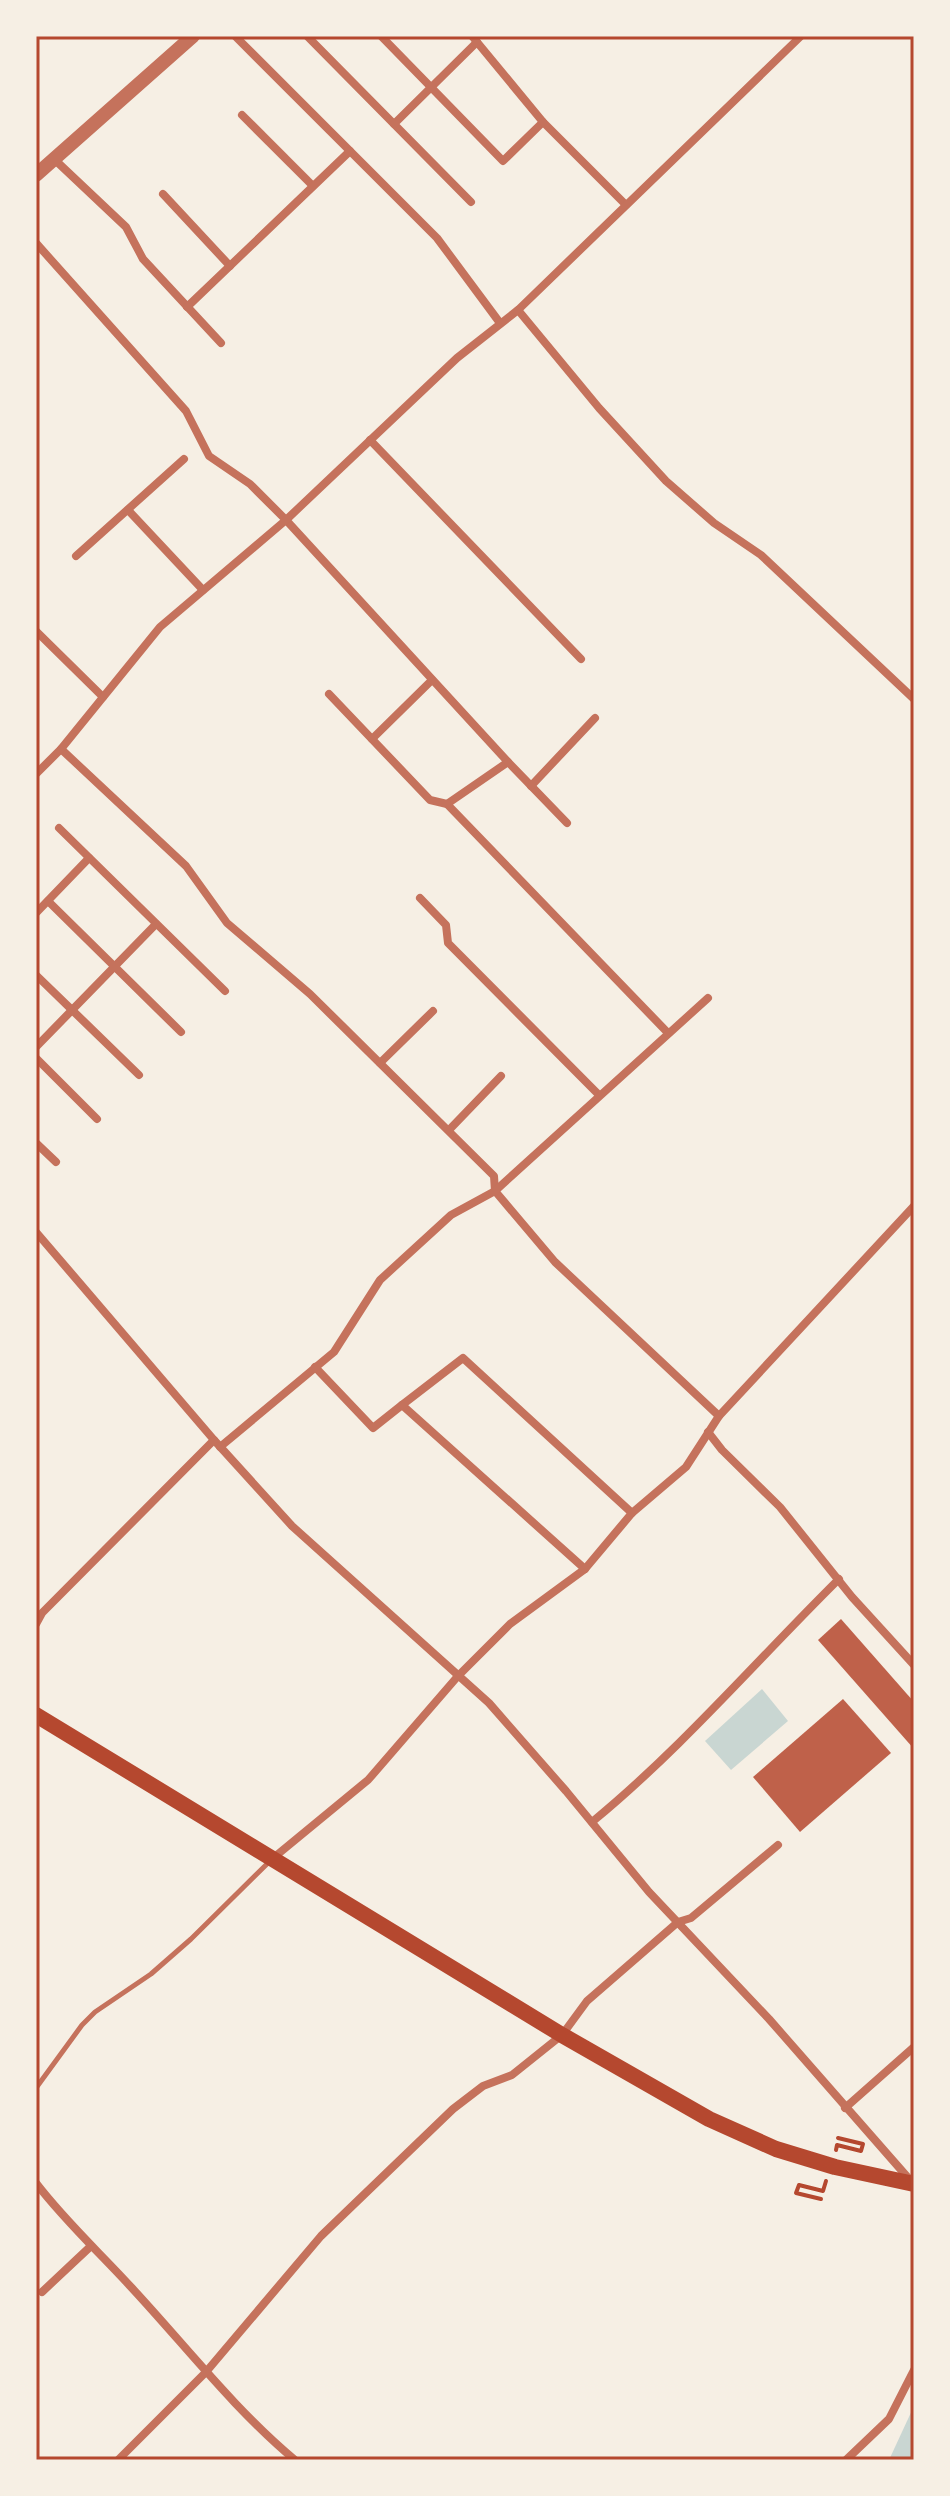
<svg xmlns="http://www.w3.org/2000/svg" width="950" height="2496" font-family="Overpass,sans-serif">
<rect width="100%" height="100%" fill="#f6efe4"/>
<g fill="#c9d6d2">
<path d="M762,1689L788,1721L731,1770L705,1741Z"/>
<path d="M914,2406V2460H889Z"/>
</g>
<g fill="#bf614a">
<path d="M841,1619L914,1702V1749L818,1640Z"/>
<path d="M843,1699L891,1753L800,1832L753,1777Z"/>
</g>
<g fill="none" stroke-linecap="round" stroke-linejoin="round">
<g stroke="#b5482f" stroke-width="4">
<path d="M836,2150L837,2145L861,2151L863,2144L838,2138"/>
<path d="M821,2199L796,2193L799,2185L823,2191L826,2181"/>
</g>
<path stroke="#c5725c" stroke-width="5" d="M36,2088L82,2025L95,2012L151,1974L191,1939L269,1862"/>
<g stroke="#c5725c" stroke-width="8">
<path d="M235,36L437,238L500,323"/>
<path d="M307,36L471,202"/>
<path d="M381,36L503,161L543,122"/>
<path d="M472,36L543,122L626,205"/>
<path d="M242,115L313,186"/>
<path d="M394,124L477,42"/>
<path d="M54,159L126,227L143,259L221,343"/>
<path d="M163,194L230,266"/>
<path d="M36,243L186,411L209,456L250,484L286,520L508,762L447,804L668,1033"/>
<path d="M187,307L350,151"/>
<path d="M518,310L599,408L666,481L714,523L761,555L914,699"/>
<path d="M370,440L581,659"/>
<path d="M128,510L203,590"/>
<path d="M76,556L184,459"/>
<path d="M36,631L103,697"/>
<path d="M329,694L430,800L447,804"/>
<path d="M372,739L432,680"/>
<path d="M61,749L186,866L227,923L310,994L494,1176L495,1191L555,1262L719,1416"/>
<path d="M508,762L567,823"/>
<path d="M36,774L61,749L160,627L286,520L457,358L518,310L801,36"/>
<path d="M531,786L595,718"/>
<path d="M59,828L225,991"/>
<path d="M420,898L446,925L448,943L599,1095"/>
<path d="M48,901L181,1032"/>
<path d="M36,913L89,858"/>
<path d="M36,975L139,1075"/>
<path d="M36,1047L156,924"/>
<path d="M36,1058L97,1119"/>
<path d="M380,1063L433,1011"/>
<path d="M449,1130L501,1076"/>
<path d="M36,1143L56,1162"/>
<path d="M36,1232L214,1440L292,1526L489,1703L566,1791L649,1892L769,2019L910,2180"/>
<path d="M315,1367L373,1428L402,1405L585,1569"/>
<path d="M402,1405L463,1358L632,1513"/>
<path d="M708,1432L722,1450L780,1507L852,1597L914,1665"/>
<path d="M220,1447L334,1352L380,1280L451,1215L495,1191L708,998"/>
<path d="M36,1624L42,1613L214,1440"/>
<path d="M592,1822C681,1749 757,1660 839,1579"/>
<path d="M272,1859L368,1780L458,1676L510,1624L585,1569L632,1513L686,1467L719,1416L914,1206"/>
<path d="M845,2108L914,2047"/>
<path d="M36,2183C65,2221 99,2252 131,2287C185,2345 234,2409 295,2460"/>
<path d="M42,2292L91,2246"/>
<path d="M118,2460L206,2372L321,2236L453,2109L483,2086L512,2075L562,2035L587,2001L678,1922L691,1918L778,1845"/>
<path d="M846,2460L889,2419L914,2370"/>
</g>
<path stroke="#c5725c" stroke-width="14" d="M36,175L193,36"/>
<path stroke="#b5482f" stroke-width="16" d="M36,1715L562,2035L709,2119L776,2149L835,2167L914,2184"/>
</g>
<rect width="950" height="2496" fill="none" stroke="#f6efe4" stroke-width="76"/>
<rect x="38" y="38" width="874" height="2420" fill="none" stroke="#b5482f" stroke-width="3"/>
</svg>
